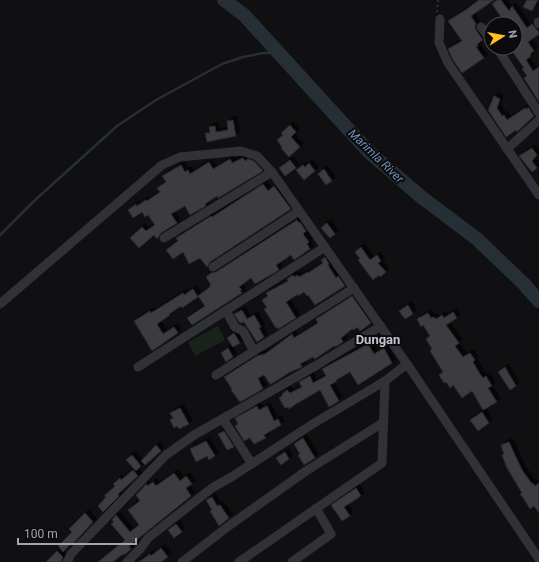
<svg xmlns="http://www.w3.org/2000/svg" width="539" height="562" font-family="Roboto,sans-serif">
<defs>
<filter id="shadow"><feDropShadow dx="3.5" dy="-3.5" stdDeviation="0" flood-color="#0009"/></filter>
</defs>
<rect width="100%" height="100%" fill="#101012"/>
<path fill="#1a221c" d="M218,326L225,340L195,356L188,342Z"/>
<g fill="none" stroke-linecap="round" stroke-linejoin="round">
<path stroke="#262e36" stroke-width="2.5" d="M0,235L34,201L117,126L156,100L222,64L243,57L263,53H279"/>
<path stroke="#262e36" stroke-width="14" d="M224,0L244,15L369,152L420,196L477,239L524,284L539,301"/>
</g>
<g fill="#3a3a40" stroke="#2a2a2e" filter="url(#shadow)">
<path d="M479,0H494L471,16L476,24L475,27L476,30L483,40L477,44L478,46L476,47L484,58L462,73L453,60L448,49L462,41L448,21L467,9Z"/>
<path d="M497,0H501L509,11L512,6L527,28L532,24L539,32V34L528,42L534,51L530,54L531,56L526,60L533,71L539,67V102L524,78L527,76L522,69L524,68L510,48H515V24H500L497,19L501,17L492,4Z"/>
<path d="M527,0H538L532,11L523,7Z"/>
<path d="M494,96L500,99L497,108L502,116L504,115L507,120L525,108L528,109V107L534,116L517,132L516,130L506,137L488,110L489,108Z"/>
<path d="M233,120L236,136L207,142L205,133H210L209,127L215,126L216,132L228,130L227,121Z"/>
<path d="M290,125L296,132L291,137L300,147L289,157L281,148L282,147L277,140L283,135L281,133Z"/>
<path d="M532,148L537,155L532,161L537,168L532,172L519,156Z"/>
<path d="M243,158L245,161L248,159L254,161L263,171L218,198L217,196L205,204L206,206L190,215L185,206L171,214L177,223L161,233L157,239L154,235L139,248L130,238L142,227L146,231L155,225L148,215L145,217L142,212L133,218L128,210L136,204L137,206L146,200L147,201L160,192L157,188L166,182L162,176L181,165L185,172L188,170L190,174L209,162L213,169L230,159L232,163Z"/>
<path d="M290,160L296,168L285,176L279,168Z"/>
<path d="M309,163L315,171L304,180L296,170L303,165L305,167Z"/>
<path d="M324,169L332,181L326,185L318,174Z"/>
<path d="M263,184L268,191L274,186L291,209L210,262L207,267L200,258L189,264L183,252L173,259L166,250L178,241L176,238L211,216L212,217Z"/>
<path d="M297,220L299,223L300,222L306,231L303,234L309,242L307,244L310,249L294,260L291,255L276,265L279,270L255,284L251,278L239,287L242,290L240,291L242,293L192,325L187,318L205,306L198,296L210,287L209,286L211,285L206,277L211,273L216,272Z"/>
<path d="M327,223L335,234L330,238L321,228Z"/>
<path d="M361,247L370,260L377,255L381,261L378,263L386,272L380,277L379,275L373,280L358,260L360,259L355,252Z"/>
<path d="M325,257L329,264L328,265L336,278L338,276L345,286L315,305L308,295L307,296L304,292L298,296V294L286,302L296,318L278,329L277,327L276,328L264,309L267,308L262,300L268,296L266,293L288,281L287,279L293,275L294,277L298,275L299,277L308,272V273L323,263L321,260Z"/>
<path d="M193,289L198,297L182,308L181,306L169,314L170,315L157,324L163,334L174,327L178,333L152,351L134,321L150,311L151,313L183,293L184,295Z"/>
<path d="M352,296L371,323L360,331L357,327L354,330L352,329L341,338L343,342L335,347L334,346L315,359L313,357L300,364L302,367L290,372L273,383L270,384L264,375L258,378L263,389L240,402L231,390L232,389L224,377L257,356L265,354L292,334L294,338L318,323L316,319Z"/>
<path d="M408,305L413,314L405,319L399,311Z"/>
<path d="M242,310L247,319L254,315L261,327L259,328L264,337L257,342L244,322L241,323L239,322L234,314Z"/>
<path d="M453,312L457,318L446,325L459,343L455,346L463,357L470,353L475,360L473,362L480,374L483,378L486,376L492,386L488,388L497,402L483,410L472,391L462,398L453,385L450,388L446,382L444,383L439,375L443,372L430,351L432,349L426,339L430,336L423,325L421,327L417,319L428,313L431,318L434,317L436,319L442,315L444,318Z"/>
<path d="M234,333L240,343L233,347L227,338Z"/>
<path d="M368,344L374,354L384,348L392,363L358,385L350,372L336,380L337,381L330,385L339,401L329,407L320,390L296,404L289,409L288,407L285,408L279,398L283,395L282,394L287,390L290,393L302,387L299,382L310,376L313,383L326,376L322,369Z"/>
<path d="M228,348L233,357L226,362L221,353Z"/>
<path d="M505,367L516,386L510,390L498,372Z"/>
<path d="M257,406L259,410L267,406L274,421L278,419L281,425L264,435L266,438L254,444L250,438L244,441L235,426L238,424L235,418Z"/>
<path d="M180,408L189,424L179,429L177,426L174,428L170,420L173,418L170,413Z"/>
<path d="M482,412L489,423L478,431L470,420Z"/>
<path d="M224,431L234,447L227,450L218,434Z"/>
<path d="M303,438L315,458L304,465L298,455L300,454L294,444Z"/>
<path d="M206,441L215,456L209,460L207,456L196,462L190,449Z"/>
<path d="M509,442L522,470L532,484L533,483L535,486L539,483V513L534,506L530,509L524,499L520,494L522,493L507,468L502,455L504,454L501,445Z"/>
<path d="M156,445L161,451L145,465L141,461Z"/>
<path d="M285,452L289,459L281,465L276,458Z"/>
<path d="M132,455L141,466L136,471L126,460Z"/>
<path d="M133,470L138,476L118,494L119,496L103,512L98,506L106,497L104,496L115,486L113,484L120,478L121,480Z"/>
<path d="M174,473L180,481L186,476L192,484L186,488L191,496L129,546L131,549L124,555L123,554L113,562H98L125,540L111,524L114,522L112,520L116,515L130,532L139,525L128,510L140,501L136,495L138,493L146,484L147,486L153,482L156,486Z"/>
<path d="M356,488L361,496L344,507L350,516L342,521L331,505Z"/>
<path d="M212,497L217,506L220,505L229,518L219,526L210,511L212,510L206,500Z"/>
<path d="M85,513L93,522L72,545L71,544L63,552L58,546L72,532L69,529Z"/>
<path d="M176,524L182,532L174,538L168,530Z"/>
<path d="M161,548L168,557L161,562H139L150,554L151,556Z"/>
<path d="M57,551L63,557L61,562H46Z"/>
</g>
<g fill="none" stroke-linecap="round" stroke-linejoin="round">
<path stroke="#37383e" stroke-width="1.5" stroke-dasharray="2 3" stroke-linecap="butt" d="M437,12L438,0"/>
<g stroke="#313237" stroke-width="9">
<path d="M440,19L439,43L448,63L539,195"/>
<path d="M538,22L539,24"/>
<path d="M481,27L491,40"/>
<path d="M497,48L539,113"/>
<path d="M507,149L539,120"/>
<path d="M164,238L272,172"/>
<path d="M213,267L299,211"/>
<path d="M0,304L162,165L180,157L241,151L257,156L272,172L407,364L539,559"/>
<path d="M226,311L235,327L243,331L254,351"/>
<path d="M138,367L325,247"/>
<path d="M216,375L354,288"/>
<path d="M223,419L252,464"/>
<path d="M67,562L71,554L166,455L194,435L317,365L381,326"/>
<path d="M127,562L141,548L148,538L212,488L233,476L311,425L385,381L407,364"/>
<path d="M182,562L230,525L306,471L384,422"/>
<path d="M239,562L382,463L385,381"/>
<path d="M292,562L331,534L316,508"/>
</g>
</g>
<g text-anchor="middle" stroke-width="4" stroke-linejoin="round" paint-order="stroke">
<g font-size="12" font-style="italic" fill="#7391b4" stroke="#0b0b0d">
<text transform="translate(376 156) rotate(44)" y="4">Marimla River</text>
</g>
<g font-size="13" font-weight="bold" fill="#c1c4d0" stroke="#0b0b0d">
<text x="378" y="344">Dungan</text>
</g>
</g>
<g transform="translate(503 36) rotate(79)"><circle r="19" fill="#0b0b0d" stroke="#474950"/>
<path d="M0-3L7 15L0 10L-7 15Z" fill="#ffc11b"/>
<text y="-6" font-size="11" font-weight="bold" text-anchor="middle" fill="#a0a5b4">N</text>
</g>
<path d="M18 538v6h118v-6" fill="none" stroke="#a0a5b4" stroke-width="2"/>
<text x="24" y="538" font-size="12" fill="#a0a5b4" stroke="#0b0b0d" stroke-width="3" paint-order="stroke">100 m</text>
</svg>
